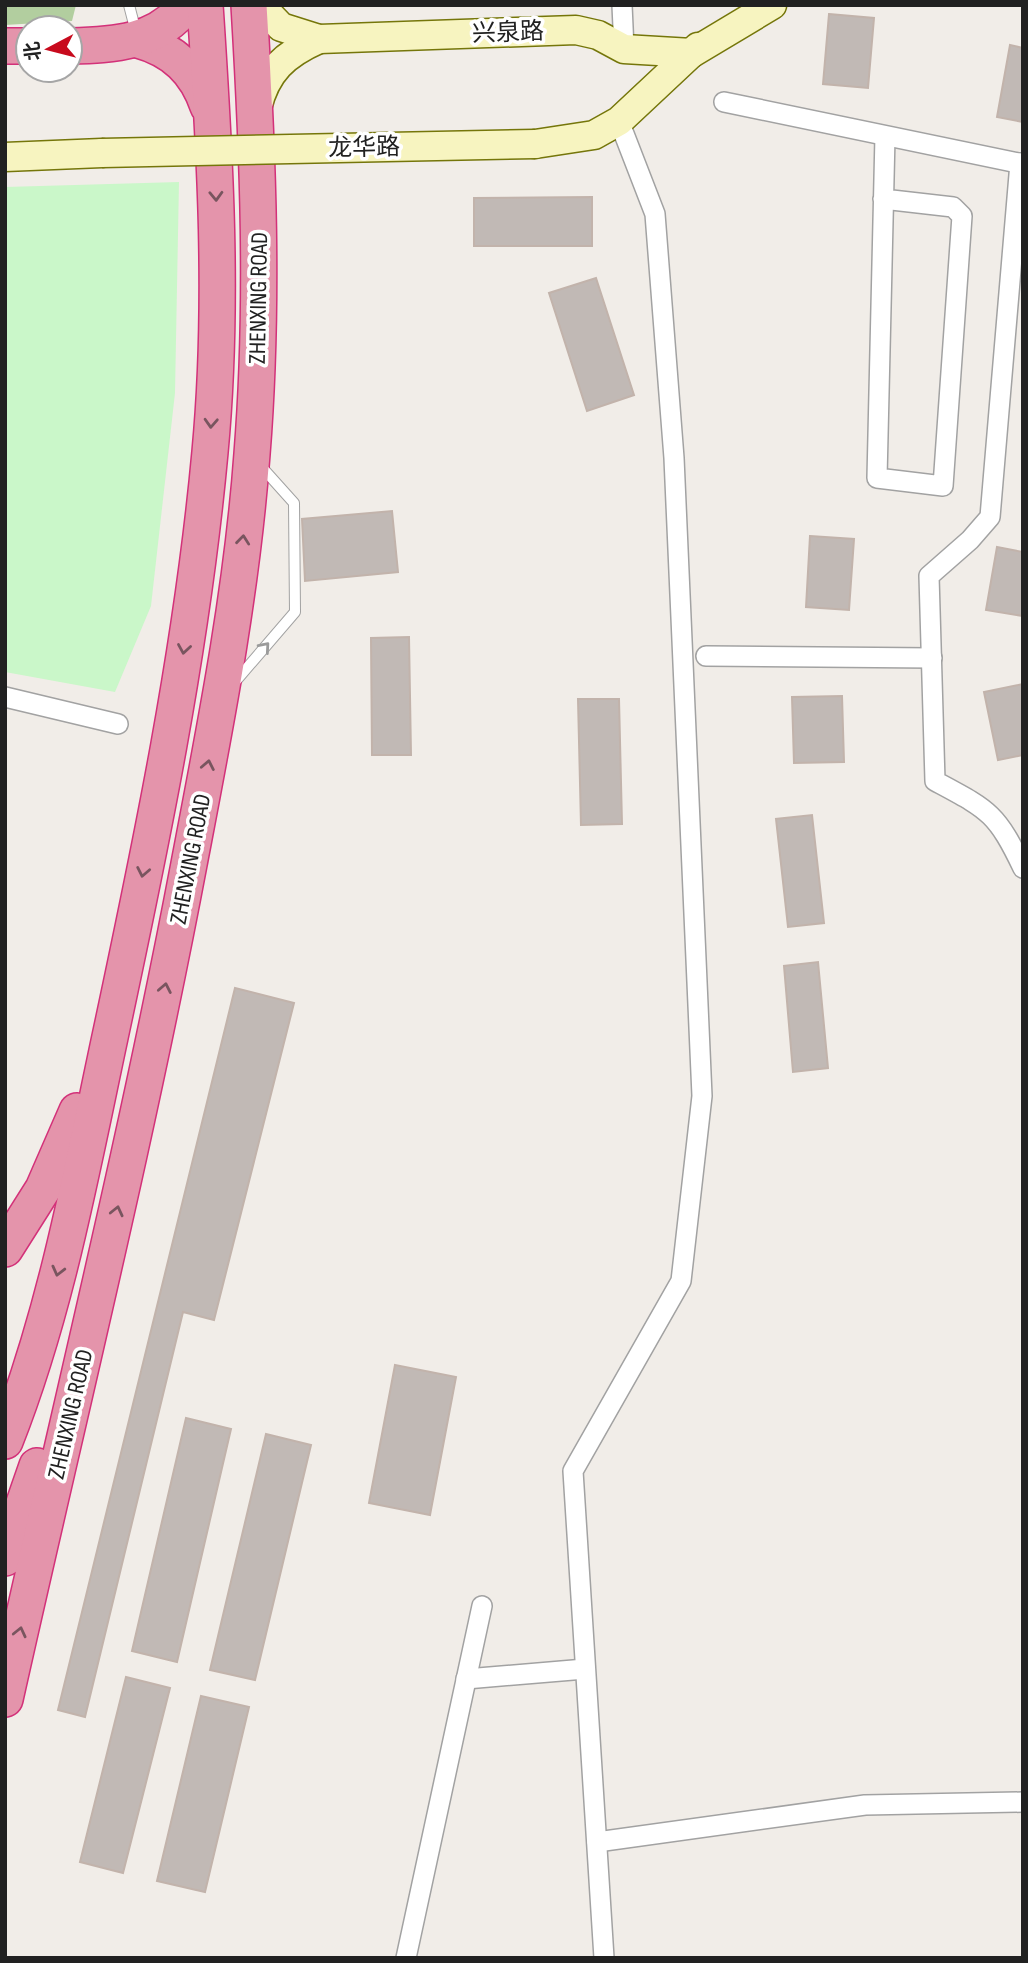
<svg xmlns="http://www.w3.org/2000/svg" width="1028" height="1963" font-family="'Sofia Sans Condensed','Noto Sans SC',sans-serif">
<rect width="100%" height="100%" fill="#f1ede8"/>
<path fill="#b2ce9f" d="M5,5H76L72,21L5,25Z"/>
<path fill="#caf7c9" d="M179,182L175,393L151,606L115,692L5,672V187Z"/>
<g fill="#c1b9b5" stroke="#c2b3ab" stroke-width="2">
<path d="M829,14L874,18L868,88L823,84Z"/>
<path d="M1010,45L1023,48V122L997,117Z"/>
<path d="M592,197V246H474V198Z"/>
<path d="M596,278L634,395L587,411L549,293Z"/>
<path d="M392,511L398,572L305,581L302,519Z"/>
<path d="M810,536L854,539L849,610L806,607Z"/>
<path d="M997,547L1023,552V616L986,610Z"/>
<path d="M409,637L411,755H372L371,638Z"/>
<path d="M1023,684V755L998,760L984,692Z"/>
<path d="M842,696L844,762L794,763L792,697Z"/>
<path d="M578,699H619L622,824L581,825Z"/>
<path d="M812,815L824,923L788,927L776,819Z"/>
<path d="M818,962L828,1068L793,1072L784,966Z"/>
<path d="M235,988L294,1003L214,1320L183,1312L85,1717L58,1710Z"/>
<path d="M395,1365L456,1377L430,1515L369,1503Z"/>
<path d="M186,1418L231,1429L177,1662L132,1651Z"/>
<path d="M266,1434L311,1445L255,1680L210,1670Z"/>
<path d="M126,1677L170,1688L123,1873L80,1862Z"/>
<path d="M201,1696L249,1707L205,1892L157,1881Z"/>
</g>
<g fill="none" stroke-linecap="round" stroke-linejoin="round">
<defs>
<g id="lane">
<path d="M129,5L136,32"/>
<path d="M234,683L295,612L294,503L259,464"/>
</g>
<g id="street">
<path d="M622,5L624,49"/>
<path d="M724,102L1023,164"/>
<path d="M1020,163L990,517L970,540L929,576L935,781C989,810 996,812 1023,868"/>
<path d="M883,199L953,207L962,216L943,486L877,478L885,136"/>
<path d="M706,656L932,658"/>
<path d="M5,697L118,724"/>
<path d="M466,1679L585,1669"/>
<path d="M597,1842L865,1805L1023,1802"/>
<path d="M406,1958L482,1606"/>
<path d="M604,1958L573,1471L681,1281L702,1096L674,458L655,214L619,121"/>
</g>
<g id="secondary">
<path d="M260,5L281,27L319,39L576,30L598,35L624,49L692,53L772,5"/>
<path d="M257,108C266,71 285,54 319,39"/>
<path d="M535,144L594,135L619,121L698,47"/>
<path d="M5,157L102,153"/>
</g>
<g id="highway">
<path d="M138,40C174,50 196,71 208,106"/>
<path d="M5,46H28"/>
<path d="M70,46C113,45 158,43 186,5"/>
<path d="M5,1249L43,1189L77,1111"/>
<path d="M5,1441C56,1312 81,1173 110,1037C151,845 192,649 210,452C224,304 215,154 205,5"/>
<path d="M5,1558L37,1466"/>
<path d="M5,1699C67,1421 136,1144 189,864C215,728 242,592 252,454C264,304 258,155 249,5"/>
</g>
</defs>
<use href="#lane" stroke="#a2a2a2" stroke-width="12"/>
<use href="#street" stroke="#a2a2a2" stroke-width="22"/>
<use href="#secondary" stroke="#75760a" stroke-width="31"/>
<use href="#highway" stroke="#d33179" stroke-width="38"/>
<use href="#lane" stroke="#fff" stroke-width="10"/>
<use href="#street" stroke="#fff" stroke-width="19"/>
<use href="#secondary" stroke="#f7f4c0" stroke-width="28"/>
<use href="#highway" stroke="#e494ab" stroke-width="35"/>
<defs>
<path id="secondary-bridge" d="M102,153L535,144"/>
</defs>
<use href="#secondary-bridge" stroke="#75760a" stroke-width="31" stroke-linecap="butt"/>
<use href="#secondary-bridge" stroke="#f7f4c0" stroke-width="28"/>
</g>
<defs><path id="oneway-chevron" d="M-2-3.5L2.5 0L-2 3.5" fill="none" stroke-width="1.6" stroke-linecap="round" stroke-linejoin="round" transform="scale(1.75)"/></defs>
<g stroke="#79555f">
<use href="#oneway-chevron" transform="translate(216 196) rotate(88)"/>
<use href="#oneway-chevron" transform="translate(211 423) rotate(93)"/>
<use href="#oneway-chevron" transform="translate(243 540) rotate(-84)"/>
<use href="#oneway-chevron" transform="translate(184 649) rotate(99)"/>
<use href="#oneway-chevron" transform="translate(208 765) rotate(-79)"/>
<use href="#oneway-chevron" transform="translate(143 872) rotate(101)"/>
<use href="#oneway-chevron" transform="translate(165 988) rotate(-79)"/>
<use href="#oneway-chevron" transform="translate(117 1211) rotate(-77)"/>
<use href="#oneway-chevron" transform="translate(58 1271) rotate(104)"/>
<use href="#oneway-chevron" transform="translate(20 1632) rotate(-77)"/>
</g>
<use stroke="#9b9b9b" href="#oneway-chevron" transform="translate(265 647) rotate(-49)"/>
<g text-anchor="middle" stroke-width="7" stroke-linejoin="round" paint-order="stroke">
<g font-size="24" fill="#212121" stroke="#fff">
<text transform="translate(508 32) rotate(-2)" y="8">兴泉路</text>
<text transform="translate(364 147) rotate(-1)" y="8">龙华路</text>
<text transform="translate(258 298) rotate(-89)" y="8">ZHENXING ROAD</text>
<text transform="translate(190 859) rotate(-79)" y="8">ZHENXING ROAD</text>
<text transform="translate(70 1414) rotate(-77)" y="8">ZHENXING ROAD</text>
</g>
</g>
<rect width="1028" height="1963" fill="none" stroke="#212121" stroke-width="14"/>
<g transform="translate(49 49) rotate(263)"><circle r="33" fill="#ffffff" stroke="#a6a6a6" stroke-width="2"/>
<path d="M0-5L12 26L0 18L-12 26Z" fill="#c80a1d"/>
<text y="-10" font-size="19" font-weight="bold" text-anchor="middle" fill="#212121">北</text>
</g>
</svg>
